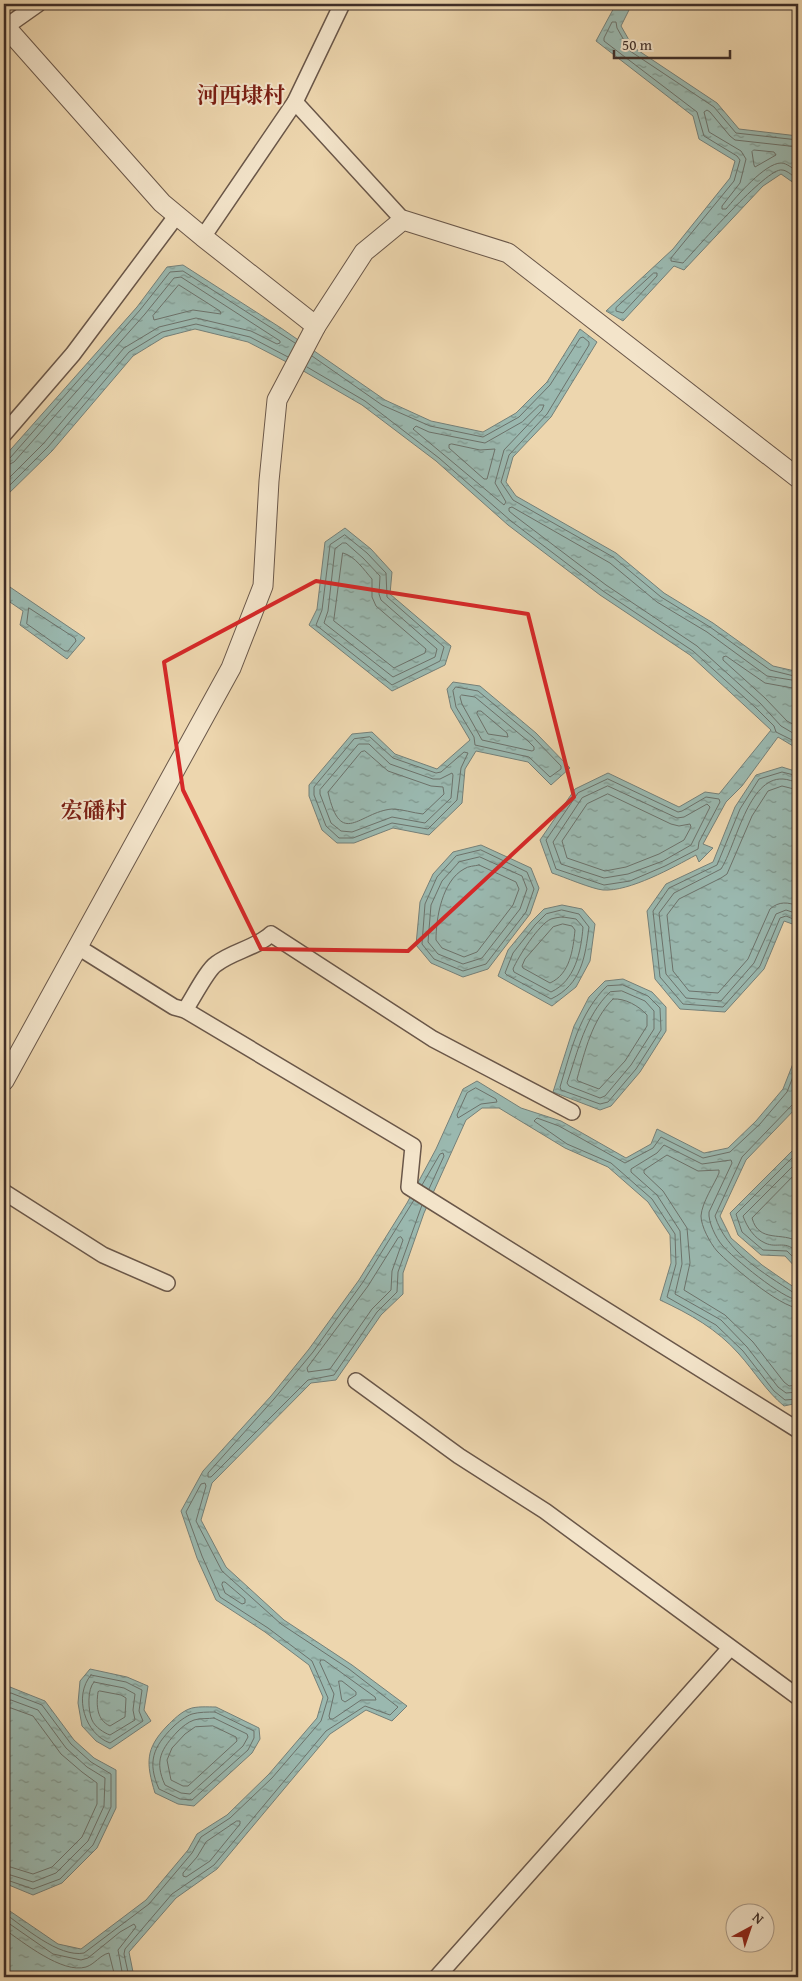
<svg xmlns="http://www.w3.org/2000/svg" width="802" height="1981" font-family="'Gentium Book Plus','Noto Serif SC',serif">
<defs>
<pattern id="water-ripples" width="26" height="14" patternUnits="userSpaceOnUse" patternTransform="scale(1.25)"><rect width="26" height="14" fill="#9ab8af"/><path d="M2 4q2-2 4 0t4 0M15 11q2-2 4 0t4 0" fill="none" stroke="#7f968e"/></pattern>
</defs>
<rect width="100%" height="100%" fill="#edd6ae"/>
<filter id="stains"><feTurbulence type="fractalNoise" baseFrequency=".004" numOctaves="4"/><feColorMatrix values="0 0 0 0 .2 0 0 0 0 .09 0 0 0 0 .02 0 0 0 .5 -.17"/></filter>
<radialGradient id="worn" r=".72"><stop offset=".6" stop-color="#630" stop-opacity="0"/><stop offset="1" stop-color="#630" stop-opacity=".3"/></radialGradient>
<g fill="url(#water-ripples)" stroke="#758079">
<path d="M616,4H632L621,26L633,47L717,103L739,129L798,136V186L781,174L763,186L684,270L674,266L623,321L606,311L673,249L730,178L735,161L699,139L693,116L596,41Z"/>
<path d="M183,265L281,328L385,400L431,421L483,432L516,413L547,382L580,329L597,342L551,417L513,457L506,482L516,496L616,553L664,593L713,623L773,666L795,671L798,668V749L778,737L742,786L726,802L703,844L713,848L699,862L696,855C674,867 629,892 603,890C592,889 564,877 552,873L540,840L575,789L608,773L679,807L705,792L719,794L771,730L690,655L600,595L508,525L436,461L362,405L300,369L248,342L195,329L164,337L133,356L52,451L4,498V457L137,307L167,267Z"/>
<path d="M345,528L371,549L392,572L390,594L451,646L445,665L392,691L309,625L317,609L325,542Z"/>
<path d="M4,583L85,638L67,659L20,625L23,611L4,598Z"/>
<path d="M453,682L480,686L536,733L570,768L551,785L528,762L476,751L465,769L462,803L429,835L393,828L354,843H337L322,830L309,796V785L352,734L372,732L395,754L437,769L470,740L451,708L447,689Z"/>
<path d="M782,767L798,772V926L784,921L764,969L725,1012L680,1009L655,979L647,911L666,884L713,862L735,807L756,775Z"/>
<path d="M481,845L531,868L539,888L530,914L488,969L463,977L431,963L416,945L420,902L433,874L453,852Z"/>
<path d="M562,905L582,909L595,924L590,961L576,987L552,1006L498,976L508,950L531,922L544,909Z"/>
<path d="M623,979L652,992L666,1007V1031L640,1072L611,1106L600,1110L553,1092L574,1026L589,997L605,981Z"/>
<path d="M798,1059V1106L746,1160L720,1216L731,1238L762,1265L798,1290V1403L784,1406C766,1391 755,1372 739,1354C717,1329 690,1314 660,1300L671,1263L670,1235L648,1202L608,1167L565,1148L499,1108H482L466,1120L424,1213L403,1273V1294L381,1315L336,1380L311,1383L212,1483L201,1520L226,1567L284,1620L352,1665L407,1706L392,1721L366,1710L330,1734L217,1869L176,1898L129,1952L134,1977H4V1907L58,1944L81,1949L146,1900L188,1850L197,1834L227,1815L269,1774L317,1718L323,1697L309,1665L265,1632L216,1600L197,1558L181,1511L203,1471L271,1396L309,1349L359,1280L407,1203L436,1149L463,1089L477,1081L521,1108L561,1121L626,1158L651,1144L657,1129L704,1153L728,1148L756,1121L783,1089L794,1061Z"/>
<path d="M798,1145V1270L785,1256L761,1255L738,1235L730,1213Z"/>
<path d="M90,1669L127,1677L148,1686L144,1710L151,1721L110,1749L96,1741L82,1726L78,1703L80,1681Z"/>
<path d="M10,1687L45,1701L74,1740L94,1758L116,1770V1808L97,1848L62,1883L33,1895L4,1883V1690Z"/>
<path d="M216,1707L259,1728L260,1739L252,1753L194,1806L178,1804L155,1793C146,1763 145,1749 167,1726C173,1720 181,1712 189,1709C196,1706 208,1707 216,1707Z"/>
</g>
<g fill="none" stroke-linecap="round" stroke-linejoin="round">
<g stroke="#6c726b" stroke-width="1">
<path d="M798,140L736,133L714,107L630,51L617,28L616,22H612L604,38V41L697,112L704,136L737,156L740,160L734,181L671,258V261L683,263C696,249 767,167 782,170C787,170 794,177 798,180"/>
<path d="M798,147L735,140L730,136L710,112L707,110L704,112L709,132L741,151L746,159L740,183L722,206V209H726C736,197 765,163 781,163C787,163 793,169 798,172"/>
<path d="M754,150L774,152L776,155L755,167L754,165L752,152Z"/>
<path d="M654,273H657V276L623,313L616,311V308Z"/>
<path d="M179,285L220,311L221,314L193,310L154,320L153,316Z"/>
<path d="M312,356L382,405L430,426L483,437L519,417L550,385L580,338L583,337L589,342V345L547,414L509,455L501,482L513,500L613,557L661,597L710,627L770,670L794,676L798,675"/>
<path d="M307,367L365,401L439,458L511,521L603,591L693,651L756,708L774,726L776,732L798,743"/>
<path d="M540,405H544L542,410L504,450L495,483L506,502L504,505L413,429L416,426L429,432L485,443L522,422Z"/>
<path d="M452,444L480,450L495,449L487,479H484L449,448V445Z"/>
<path d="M4,460L10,458L140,310L170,272L183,271L295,343"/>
<path d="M4,467L14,462L145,314L174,278L181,277L280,341V343L277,344L251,331L196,318L159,327L124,348L44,443L4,483"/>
<path d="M4,491L48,447L129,352L162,332L196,324L250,337L288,357"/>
<path d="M345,535L367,553L386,573L387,597L444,647L440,661L392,685L316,625L322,610L330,545Z"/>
<path d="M343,543H346L363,558L380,576L379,594L381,600L437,649L435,657L393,677L324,623L328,611L335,549Z"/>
<path d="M343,553C355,556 364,570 372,579V597L376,606L426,649L425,653L394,668L334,621Z"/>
<path d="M29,608L75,638L76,641L68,651H65L27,624Z"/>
<path d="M798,681L767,676L707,632L657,602L610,563L512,507L509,508V511L515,516L606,585L697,646L760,703L781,726L798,736"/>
<path d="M456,687L478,691L533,737L561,766V769L550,777L529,757L475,745L474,737L456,707L453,691Z"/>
<path d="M798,689L765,683L726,656L723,657V660L765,698L787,721L798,727"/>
<path d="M462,695L475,697L528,741L534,747V750L532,751L482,740L462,704L460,697Z"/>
<path d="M478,711H481L507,733L508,737L488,734L477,714Z"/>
<path d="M370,737L393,758L436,773L441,772L464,752L468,753L461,768L457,800L428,829L392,823L353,838H339L326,826L314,795V787L354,739Z"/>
<path d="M359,744H369L390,764L433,779H440L452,773L453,775L451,798L425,823L392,817L352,832L341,831L331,823L320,794V790Z"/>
<path d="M365,751L388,771L431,786L443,787L444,794L423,814C413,813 402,809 392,809C359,812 341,849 328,792L361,752Z"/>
<path d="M798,776L782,772L759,779L740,809L717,865L669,888L653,911L660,977L683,1004L723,1007L760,966L780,918L786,916L798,921"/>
<path d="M608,779L678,812L682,811L706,797L719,799L720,802L699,842L698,849L665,866L630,881L604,885L556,869L546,840L578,793Z"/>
<path d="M798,782C793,782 788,779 783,779C748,777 736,846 721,869L674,893L659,913L666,974L686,998L721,1001L754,963L776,914L786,910L798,914"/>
<path d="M608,786L677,818L684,817L707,804L710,807L691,845L663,861L628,874L604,878L561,864L553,842L582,798Z"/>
<path d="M798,790L782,786L768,791L752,816L727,874L721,878L679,899L667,915L673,971L689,991L718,993L748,959L770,909C779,901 788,902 798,906"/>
<path d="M608,794L671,824L679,826L690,824L691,827L684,840L659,854L626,867L605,871L567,858L562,841L587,804Z"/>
<path d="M481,850L527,872L534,889L526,912L486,964L463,971L434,959L422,944L425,904L437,877L456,856Z"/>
<path d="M480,857L522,876L527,889L520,909L482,958L463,964L438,954L428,942L431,905L442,881L459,862Z"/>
<path d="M479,865L516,882L519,889L513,905L477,952L464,957L442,948L436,940C436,918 442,881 464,869C468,866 475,866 479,865Z"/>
<path d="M562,910L579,914L589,927C585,957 582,984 551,999L507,975L505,973L513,953L535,925L546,914Z"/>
<path d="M563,917L576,919L583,927C581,952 575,981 551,992L514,972L513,969C518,957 539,924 551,919C555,918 559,917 563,917Z"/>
<path d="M563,924L572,926L575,930C573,950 570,974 550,983L523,968L522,966L525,959L553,927Z"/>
<path d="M623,985L648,996L660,1008L661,1030L636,1069L608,1102L600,1104L561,1090L560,1087C571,1051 579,1013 607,986Z"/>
<path d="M622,991L645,1001L654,1011V1029L631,1065L605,1096L600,1098L569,1086L567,1083C578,1051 585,1016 610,992Z"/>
<path d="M613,999C625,998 639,1006 647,1015V1026L625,1061L599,1089L578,1081L577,1079C585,1051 592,1020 613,999Z"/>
<path d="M798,1064L787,1092L760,1124L730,1152L703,1158L661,1137L653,1148L625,1163L559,1126L537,1118L534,1121L567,1144L611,1163L652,1199L675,1234L676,1264L667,1297L716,1325L743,1351L774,1391L785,1400L798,1399"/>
<path d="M476,1088L496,1099L497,1102L481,1104L458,1118L457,1115L467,1093Z"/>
<path d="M798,1103L793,1104L742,1157L715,1216C726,1252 764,1273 794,1293L798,1294"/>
<path d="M798,1152L736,1214L742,1232L763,1250L787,1251L798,1262"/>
<path d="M798,1161L743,1216C747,1227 754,1238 765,1243C778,1249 785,1239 798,1253"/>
<path d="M798,1171L752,1218C759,1244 783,1231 798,1242"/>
<path d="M422,1185L440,1154L443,1153L444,1156L429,1189"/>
<path d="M414,1200L363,1282L313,1352L274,1399L208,1473V1477H211L308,1380L334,1375L377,1312L397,1292L398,1272L422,1205"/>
<path d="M401,1237L403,1240L392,1271L391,1290L372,1309L330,1369L308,1372L307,1368L368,1286L398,1238Z"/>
<path d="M798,1300C784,1300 732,1257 722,1245C716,1238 708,1222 709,1212L732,1163L731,1160L702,1164L664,1145L657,1153L631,1169V1172L657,1195L680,1231L682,1264L675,1294L721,1320L747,1347L778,1387L786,1393L798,1392"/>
<path d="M798,1308C780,1307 730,1265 717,1251C710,1243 701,1226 701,1216C702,1202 714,1185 719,1173V1170L698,1171L667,1155L644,1170V1173L663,1191L687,1228L690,1263L684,1290L725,1315L753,1342L784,1382L789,1386L798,1385"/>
<path d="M223,1582H225L245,1599V1603L242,1604L225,1593L222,1585Z"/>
<path d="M321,1660H324L375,1697L376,1700H361L333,1719H330L329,1716L334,1694L320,1663Z"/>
<path d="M91,1675L126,1682L142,1690L139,1711L143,1721L110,1743C85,1734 73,1696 91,1675Z"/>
<path d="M339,1681H342L356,1692V1695L345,1702L342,1700Z"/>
<path d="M94,1682L124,1688L135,1694L133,1710L135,1720L110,1735C104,1733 95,1727 92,1720C88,1711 87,1689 94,1682Z"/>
<path d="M100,1691L121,1695L126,1698L125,1717L110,1726C97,1720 96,1706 98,1692Z"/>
<path d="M4,1694L11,1693L42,1705L71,1744L91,1762L111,1774V1807L93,1845L60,1879L33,1889L4,1879"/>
<path d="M4,1701L11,1700L38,1710L66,1748L87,1767L105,1778L104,1806L88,1841L56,1873L33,1882L4,1873"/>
<path d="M4,1708H11L33,1716L61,1754L82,1772L97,1783V1804L82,1837L52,1867L33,1874L4,1865"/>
<path d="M215,1712L254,1731V1738L248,1750L192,1800L180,1799L159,1789C147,1762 153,1747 173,1727C178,1722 186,1716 192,1714C199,1712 208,1712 215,1712Z"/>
<path d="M214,1718L247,1734L248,1737L243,1746L190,1794L181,1793L165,1785C154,1761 161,1749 178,1731C182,1727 188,1722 194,1720C200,1718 208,1719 214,1718Z"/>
<path d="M213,1726L236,1737L237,1741L188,1786H183L171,1780L167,1760L172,1748L185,1734L195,1727Z"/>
<path d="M237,1821H240V1824L210,1861L186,1877L183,1876V1873L197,1857L206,1842Z"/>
<path d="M4,1913C23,1926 59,1958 84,1953L149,1904L192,1853L201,1837L230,1818L272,1778L321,1721L328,1698L312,1661L268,1628L220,1597L202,1556L186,1512L201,1484L205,1483L206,1486L196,1521L222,1571L281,1624L349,1669L398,1707L390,1715L365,1706L326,1731L214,1865L172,1894L125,1949L124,1954L129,1977"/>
<path d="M4,1920L53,1954L81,1960L88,1958L120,1932L134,1924L136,1927L118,1950L123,1977"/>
<path d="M4,1929C23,1942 62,1974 86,1967C95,1964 100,1955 109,1953L115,1977"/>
</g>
<defs>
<g id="minor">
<path d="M4,28L38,4"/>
<path d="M295,102L403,220"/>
<path d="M203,237L295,102L342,4"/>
<path d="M4,434L73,354L177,215"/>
<path d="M78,947L174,1007L185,1010L413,1146L409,1187L798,1430"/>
<path d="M185,1010C192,1000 207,970 216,964C233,951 256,948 271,934L433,1039L572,1112"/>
<path d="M4,1192L103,1255L167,1283"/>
<path d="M356,1381L459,1456L545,1511L798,1697"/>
<path d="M437,1977L730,1648"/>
</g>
<g id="tertiary">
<path d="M4,25L162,203L203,237L316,326"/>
<path d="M4,1081L231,668L263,586L269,481L277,400L316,326L364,252L403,220L508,253L798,478"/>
</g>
</defs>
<use href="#minor" stroke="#6a5749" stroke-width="18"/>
<use href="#tertiary" stroke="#6a5749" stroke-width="21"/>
<use href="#minor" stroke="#f3e4ca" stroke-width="15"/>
<use href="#tertiary" stroke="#f3e4ca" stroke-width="19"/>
</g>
<path fill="none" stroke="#d62828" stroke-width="4" stroke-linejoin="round" d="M316,581L528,614L574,797L408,951L261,949L183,790L164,662Z"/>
<g text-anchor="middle" stroke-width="4" stroke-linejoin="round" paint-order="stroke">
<g font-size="22" font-weight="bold" fill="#7a1f14" stroke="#f3e4ca">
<text x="241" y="103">河西埭村</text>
<text x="94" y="818">宏磻村</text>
</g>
</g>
<rect width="802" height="1981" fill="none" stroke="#edd6ae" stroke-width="20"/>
<rect x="5" y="5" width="792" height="1971" fill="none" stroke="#3e2d27" stroke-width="2.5"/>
<rect x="10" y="10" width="782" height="1961" fill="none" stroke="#3e2d27"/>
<g transform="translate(750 1928) rotate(40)"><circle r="24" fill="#f3e4ca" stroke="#ab9b89"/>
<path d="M0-4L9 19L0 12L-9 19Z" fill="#8f2418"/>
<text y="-8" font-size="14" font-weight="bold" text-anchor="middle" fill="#3e2d27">N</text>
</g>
<path d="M614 50v8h116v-8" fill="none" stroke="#3e2d27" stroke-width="2.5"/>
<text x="622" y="50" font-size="15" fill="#3e2d27" stroke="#f3e4ca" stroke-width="4" paint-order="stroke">50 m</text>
<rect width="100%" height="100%" filter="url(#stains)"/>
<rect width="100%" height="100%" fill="url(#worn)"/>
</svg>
